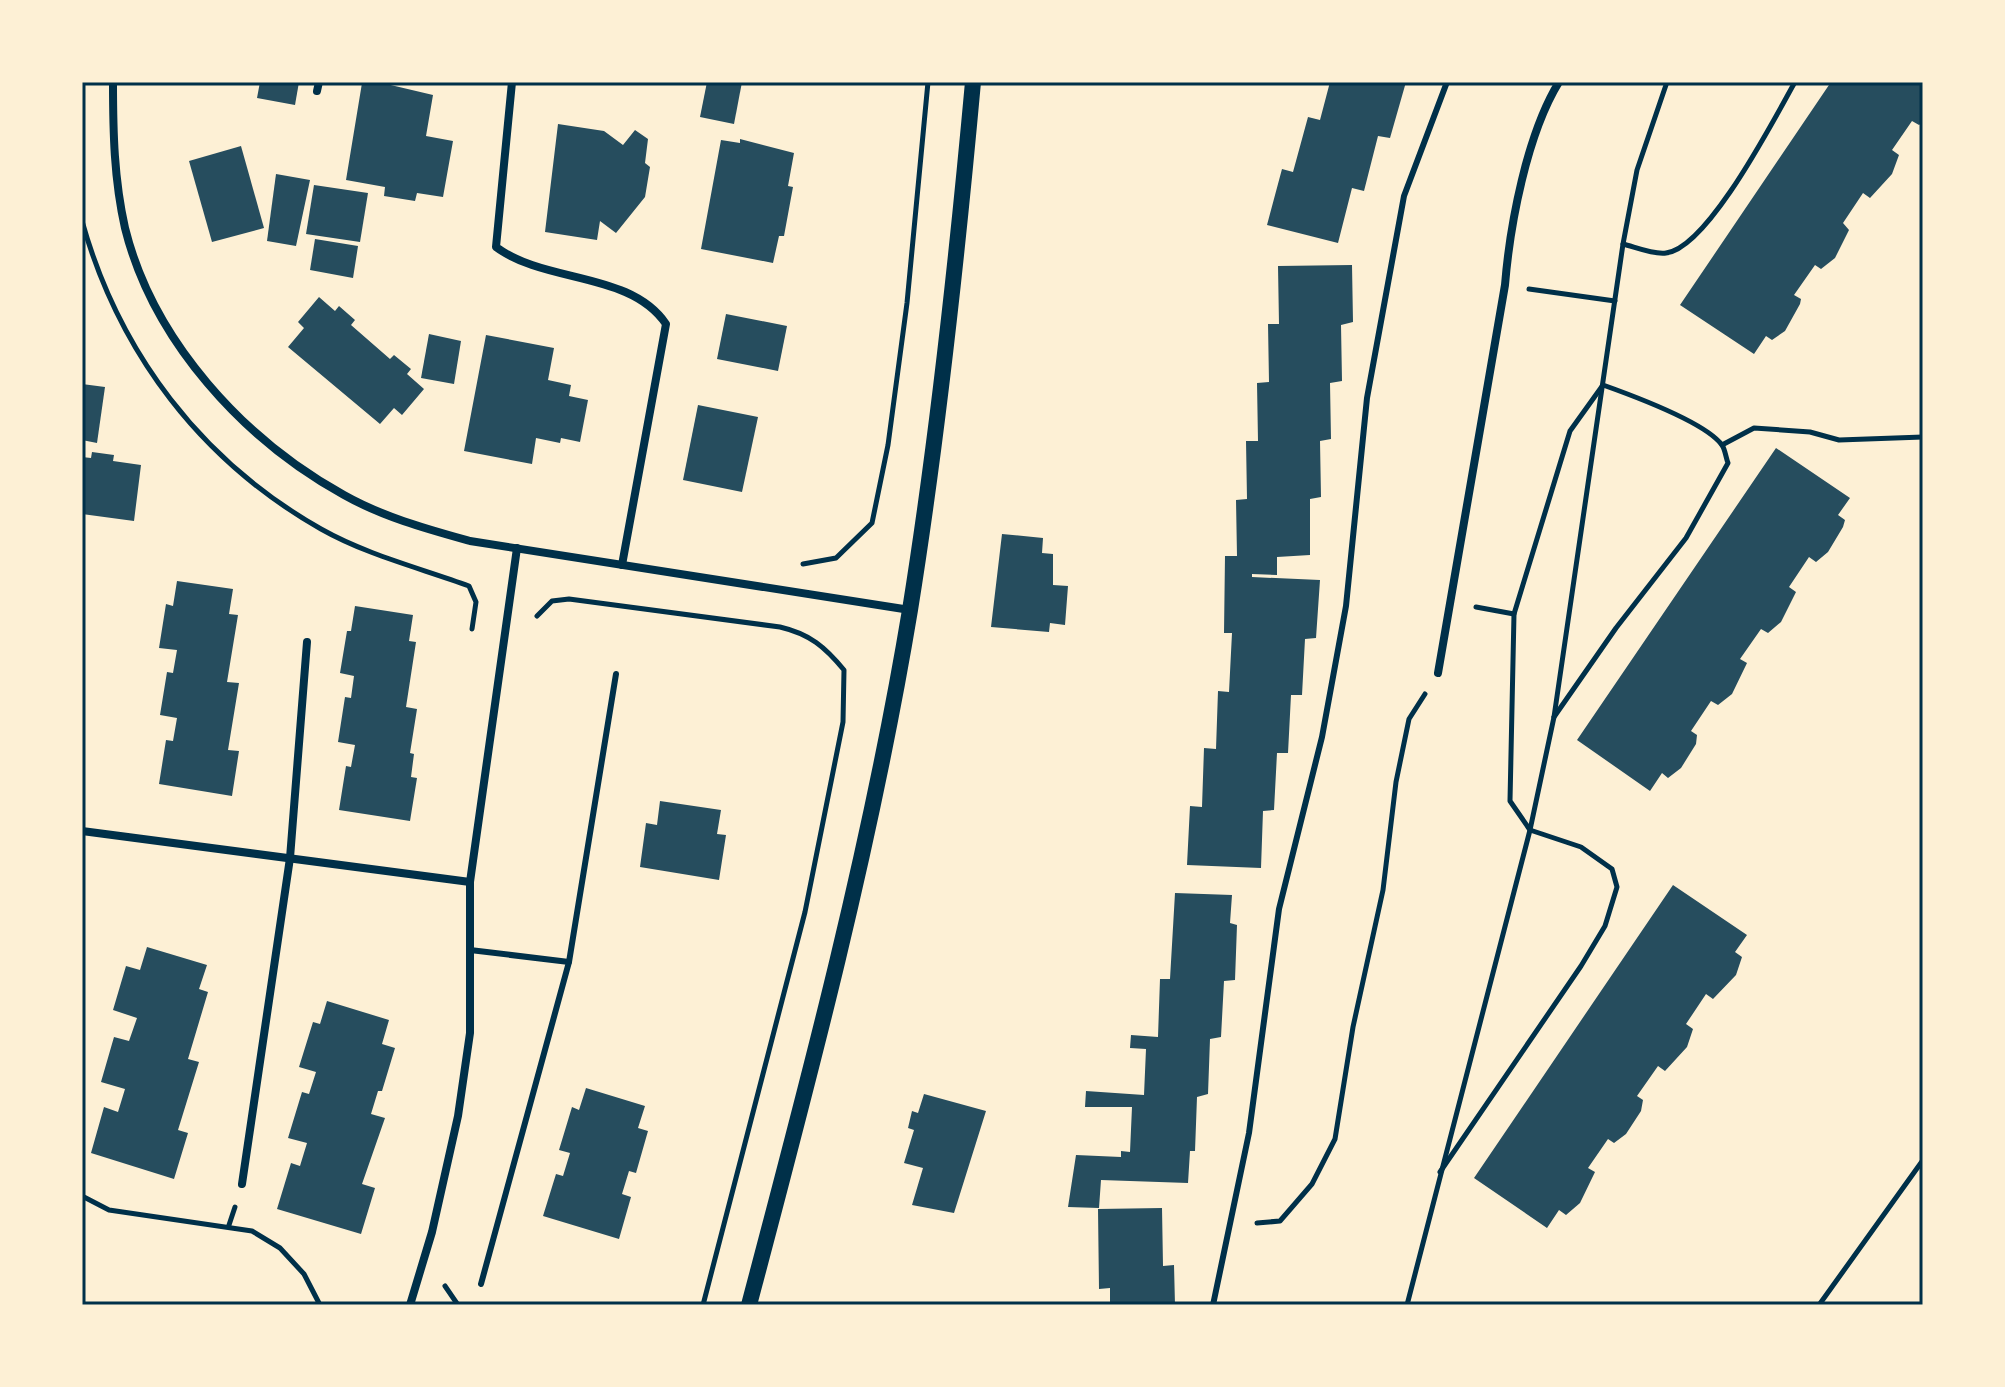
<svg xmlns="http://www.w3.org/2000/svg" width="2005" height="1387" font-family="'DejaVu Sans',sans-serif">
<rect width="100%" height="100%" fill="#fdf0d5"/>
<g fill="#264d5e">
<path d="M260,82H299L295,105L257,98Z"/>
<path d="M378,82L433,95L426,136L453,141L443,197L417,193L415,201L384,196L385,187L346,180L362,83L377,85Z"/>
<path d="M707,82H742L734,124L700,117Z"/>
<path d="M1330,82H1406L1390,138L1378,136L1364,191L1352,188L1338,243L1267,225L1282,169L1293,172L1308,117L1320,120Z"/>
<path d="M1831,82H1923V122L1919,125L1912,121L1892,150L1899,155L1892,174L1870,198L1863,193L1843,223L1849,230L1835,258L1821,269L1815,265L1794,295L1801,299L1800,304L1785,331L1772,340L1766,336L1754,354L1680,305Z"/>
<path d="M558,124L604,131L623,145L635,130L648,139L645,163L650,167L645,197L616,233L600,221L597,240L545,232Z"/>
<path d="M740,139L794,153L788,186L793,187L784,236H779L773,263L701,249L721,140L740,143Z"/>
<path d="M241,146L264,228L212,242L189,161Z"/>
<path d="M276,174L310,180L296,246L267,241Z"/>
<path d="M314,185L368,193L360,242L306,234Z"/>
<path d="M315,239L358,246L353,278L310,270Z"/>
<path d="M1352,265L1353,322L1341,325L1342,381L1330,383L1331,439L1320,441L1321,497L1310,499V555L1277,557V575L1252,574V577L1320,580L1316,638L1305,639L1302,695H1291L1288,753H1277L1274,810L1263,811L1261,868L1187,865L1190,806L1202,807L1204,748L1216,749L1218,691L1229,692L1232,633H1224L1225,556H1237L1236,500L1247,499L1246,441H1258L1257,383L1269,382L1268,324H1279L1278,266Z"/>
<path d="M319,297L335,311L339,306L355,320L351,325L390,359L394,355L411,369L407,374L424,389L402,415L394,408L380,424L288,347L304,328L298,322Z"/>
<path d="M726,314L787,326L778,371L717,359Z"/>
<path d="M429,334L461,341L454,384L421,378Z"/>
<path d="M486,335L554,348L548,380L571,385L569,396L588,400L580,442L561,438L560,443L536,438L532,464L464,451Z"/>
<path d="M82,384L105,387L97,443L82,440Z"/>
<path d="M698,405L758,417L742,492L683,480Z"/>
<path d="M1776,448L1850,498L1838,515L1845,520L1843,527L1828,552L1816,562L1809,557L1789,587L1796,592L1781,622L1768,633L1761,629L1740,659L1747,663L1732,694L1718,705L1711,701L1691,731L1697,735L1696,744L1681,768L1668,778L1662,773L1650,791L1577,740Z"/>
<path d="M92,452L114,455L113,461L141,465L134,521L82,514V457L91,458Z"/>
<path d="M1002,534L1043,538L1042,553L1053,554V585L1068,586L1065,625L1050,623L1049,632L991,627Z"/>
<path d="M177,581L233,589L229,614L238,615L227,682L239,683L228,750L239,751L232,796L159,784L166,740L173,741L177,718L160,715L167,672L173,673L177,650L159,648L166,604L173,606Z"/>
<path d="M355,606L413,615L409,641L416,642L406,707L417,709L410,753L414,754L411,777L417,778L410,821L339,810L346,766L351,767L355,745L338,742L345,697L351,698L354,676L340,673L347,631H351Z"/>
<path d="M660,801L721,810L717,834L726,835L719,880L640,867L646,823L657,825Z"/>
<path d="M1673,885L1747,935L1735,952L1742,957L1736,975L1713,999L1706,994L1686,1024L1693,1029L1687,1047L1665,1071L1658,1066L1637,1096L1643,1100L1641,1111L1626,1134L1614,1143L1608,1139L1588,1168L1595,1172L1580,1203L1566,1215L1559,1210L1547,1228L1474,1178Z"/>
<path d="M1175,893L1232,895L1230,923L1237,925L1235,980L1224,981L1221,1037L1210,1039L1208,1094L1197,1097L1195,1151H1190L1188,1183L1101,1180L1099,1208L1068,1207L1076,1155L1121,1157V1151L1130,1152L1132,1107H1085L1086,1091L1144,1095L1146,1049L1130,1048L1131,1035L1158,1037L1160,979H1170Z"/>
<path d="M147,947L207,965L199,989L208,992L188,1059L199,1062L178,1130L188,1133L174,1179L91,1153L104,1107L118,1112L125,1089L101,1082L114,1037L129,1041L137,1018L113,1010L126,966L140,970Z"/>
<path d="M327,1001L389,1020L382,1044L395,1048L382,1091H378L371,1114L385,1118L362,1184L375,1188L361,1234L277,1209L291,1163L300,1166L307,1143L288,1138L302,1092L309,1094L316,1072L299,1067L313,1022L320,1024Z"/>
<path d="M586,1088L645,1106L638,1128L648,1131L636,1173L629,1171L622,1194L631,1197L619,1239L543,1216L556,1174L563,1176L570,1153L559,1150L572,1107L579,1110Z"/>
<path d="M924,1094L986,1111L954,1213L912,1205L923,1168L904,1163L914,1130L908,1128L912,1111L918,1113Z"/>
<path d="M1162,1208L1163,1266L1174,1265L1175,1305H1110V1288L1099,1289L1098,1209Z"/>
</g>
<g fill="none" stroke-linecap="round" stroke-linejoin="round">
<g stroke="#003049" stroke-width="5">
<path d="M82,221C119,353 201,461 321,529C367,555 420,568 469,586L476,602L472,629"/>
<path d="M1623,244C1635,247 1654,255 1666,253C1708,248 1774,119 1795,82"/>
<path d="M1529,289L1615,301"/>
<path d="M1722,445L1754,428L1810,432L1839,440L1923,437"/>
<path d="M803,564L836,558L872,523L888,445L907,303L928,82"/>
<path d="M1476,607L1514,614"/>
<path d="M537,616L552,601L569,599L780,627C810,634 825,647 844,670L843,722L805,912L703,1305"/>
<path d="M1440,1172L1581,966L1605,926L1617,887L1612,869L1581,847L1530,830L1510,801L1514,614L1570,431L1603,385C1631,395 1705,422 1722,445C1725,449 1726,458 1728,463L1686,538L1616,628L1554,717"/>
<path d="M82,1196L109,1210L252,1231L280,1248L304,1274L320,1305"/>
<path d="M1257,1223L1280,1221L1312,1184L1335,1139L1353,1027L1383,890L1396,782L1409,719L1425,694"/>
<path d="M229,1225L235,1207"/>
<path d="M445,1286L458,1305"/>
<path d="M1407,1305L1530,830L1554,717L1623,244L1637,170L1667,82"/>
<path d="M1819,1305L1923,1160"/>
</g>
<g stroke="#003049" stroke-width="6">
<path d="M470,950L569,962"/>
<path d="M481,1284L569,962L616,674"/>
<path d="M1213,1305L1249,1133L1279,909L1322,737L1346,606L1367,398L1404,196L1447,82"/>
</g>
<g stroke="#003049" stroke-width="8">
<path d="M113,82C113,132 114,179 125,228C153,341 244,440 344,495C383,517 427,529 470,541L910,610"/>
<path d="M512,82L496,247C546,284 630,271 666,324L622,565"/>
<path d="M317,91L319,82"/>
<path d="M1438,673L1505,285C1510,224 1527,134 1559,82"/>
<path d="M82,831L470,882"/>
<path d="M242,1184L290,858L307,642"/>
<path d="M410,1305L432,1232L458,1116L470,1033V882L517,548"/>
</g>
<path stroke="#003049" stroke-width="16" d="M749,1305C810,1075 871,845 910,610C938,435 957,258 973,82"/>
</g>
<rect width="2005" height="1387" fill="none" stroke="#fdf0d5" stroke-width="168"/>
<rect x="84" y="84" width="1837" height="1219" fill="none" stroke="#003049" stroke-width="3"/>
</svg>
